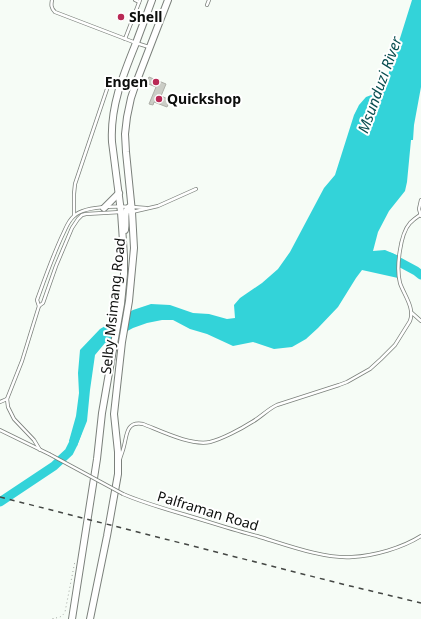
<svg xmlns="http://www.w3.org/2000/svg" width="421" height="619" font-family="'Noto Sans',sans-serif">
<rect width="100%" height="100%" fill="#f6fcf6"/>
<path fill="#33d3d9" d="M412,0H421V87L414,125L413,140H411L407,182L405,191L389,211L378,232L373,251L385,250L399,256L398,278L362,270L356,278L338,307L318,328L306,339L292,347L274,349L253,342L233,346L207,334L190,329L173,320H162L147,323L133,328L105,343L95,355L90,390L87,421L77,446L69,441L76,416L79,393L78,373L80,350L100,329L133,310L151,304L170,305L193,313L209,314L227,319L235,318L234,305L240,298L262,283L278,269L290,252L324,188L335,175L354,115L359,105L366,97L374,94L385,83L391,67Z"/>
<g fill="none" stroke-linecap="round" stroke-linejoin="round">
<g stroke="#33d3d9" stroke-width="9">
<path d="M390,257L416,271L421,275"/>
<path d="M0,502L54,466L69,452L73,444L77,433"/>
</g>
</g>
<path fill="#cbcdc6" stroke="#aeafa8" d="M149,77L166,84L161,96L170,100L167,107L154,102L153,105L149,104L156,87L146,83Z"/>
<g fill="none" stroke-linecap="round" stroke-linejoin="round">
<defs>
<g id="lane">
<path d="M52,0C51,5 51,8 55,12L136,43L149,47"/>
<path d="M135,0L139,2"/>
<path d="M207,5L209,0"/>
<path d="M125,39L140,0"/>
<path d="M421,200L419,209L421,216"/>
<path d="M132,212L158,206L196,189"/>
<path d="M74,215V194L75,184L107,89"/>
<path d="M39,306L37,300C45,278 53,255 63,234C66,228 68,221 74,216C86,204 130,206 146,208"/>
<path d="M412,313L421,321"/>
<path d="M0,402L7,399"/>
<path d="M0,430L49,454"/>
<path d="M40,450L34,440L14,419L8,407L7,399L22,361L39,306L43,303L56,266L72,228L78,219L82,215L86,214L121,212"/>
<path d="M120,459C121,455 123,451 124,446C127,435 126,421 143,424C161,431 191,446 210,442C222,439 241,429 252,422C261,417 268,409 277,405L339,385L347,382L370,369L381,359L395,345L410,321C415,308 404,295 400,283C396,268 400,234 410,223C413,220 417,217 420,215"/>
<path d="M123,494C144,503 165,509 186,515C210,522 233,530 257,536C284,544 323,559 352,557C374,556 402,548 421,536"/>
</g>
<g id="secondary">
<path d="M104,208L119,193"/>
<path d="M125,230C127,221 122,211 131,206"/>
<path d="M72,619L97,459L102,413L121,304L124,274V256L121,212L112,142C110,107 123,75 136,43C141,29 147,14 152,0"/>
<path d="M90,619L107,536L118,474V452L114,414L122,342L129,301L134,248L132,212L126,152L125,134L127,117L131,98L136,83L168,0"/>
</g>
</defs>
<use href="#lane" stroke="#7b807b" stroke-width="4"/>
<use href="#secondary" stroke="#7b807b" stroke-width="8"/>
<path stroke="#a3a8a3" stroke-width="1" stroke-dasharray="1 3" stroke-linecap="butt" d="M53,619V618C59,618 62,617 65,612L75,561"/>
<use href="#lane" stroke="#fff" stroke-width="2.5"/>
<use href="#secondary" stroke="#fff" stroke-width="6"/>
<path stroke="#444744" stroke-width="1.5" stroke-dasharray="5 5" stroke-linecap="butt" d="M0,497L342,584L421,603"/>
<defs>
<path id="lane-bridge" d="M49,454L123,494"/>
</defs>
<use href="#lane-bridge" stroke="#7b807b" stroke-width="4" stroke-linecap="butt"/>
<use href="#lane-bridge" stroke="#fff" stroke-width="2.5"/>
</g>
<g fill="#b92955" stroke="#fff" stroke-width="1.5">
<circle cx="121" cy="17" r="4"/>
<circle cx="156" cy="82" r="4"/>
<circle cx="159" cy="99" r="4"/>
</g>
<g text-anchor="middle" stroke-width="4" stroke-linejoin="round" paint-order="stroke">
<g font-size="14" font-weight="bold" fill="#0c0e0c" stroke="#fff" text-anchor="start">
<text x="129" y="22">Shell</text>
<text x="148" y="87" text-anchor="end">Engen</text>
<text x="167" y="104">Quickshop</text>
</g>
<g font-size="14" fill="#0c0e0c" stroke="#fff">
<text transform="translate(113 306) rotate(-84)" y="5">Selby Msimang Road</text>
<text transform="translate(208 511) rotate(17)" y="5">Palframan Road</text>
</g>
<g font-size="15" font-style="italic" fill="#0a4e50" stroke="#fff">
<text transform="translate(380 85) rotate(-70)" y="5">Msunduzi River</text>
</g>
</g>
</svg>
